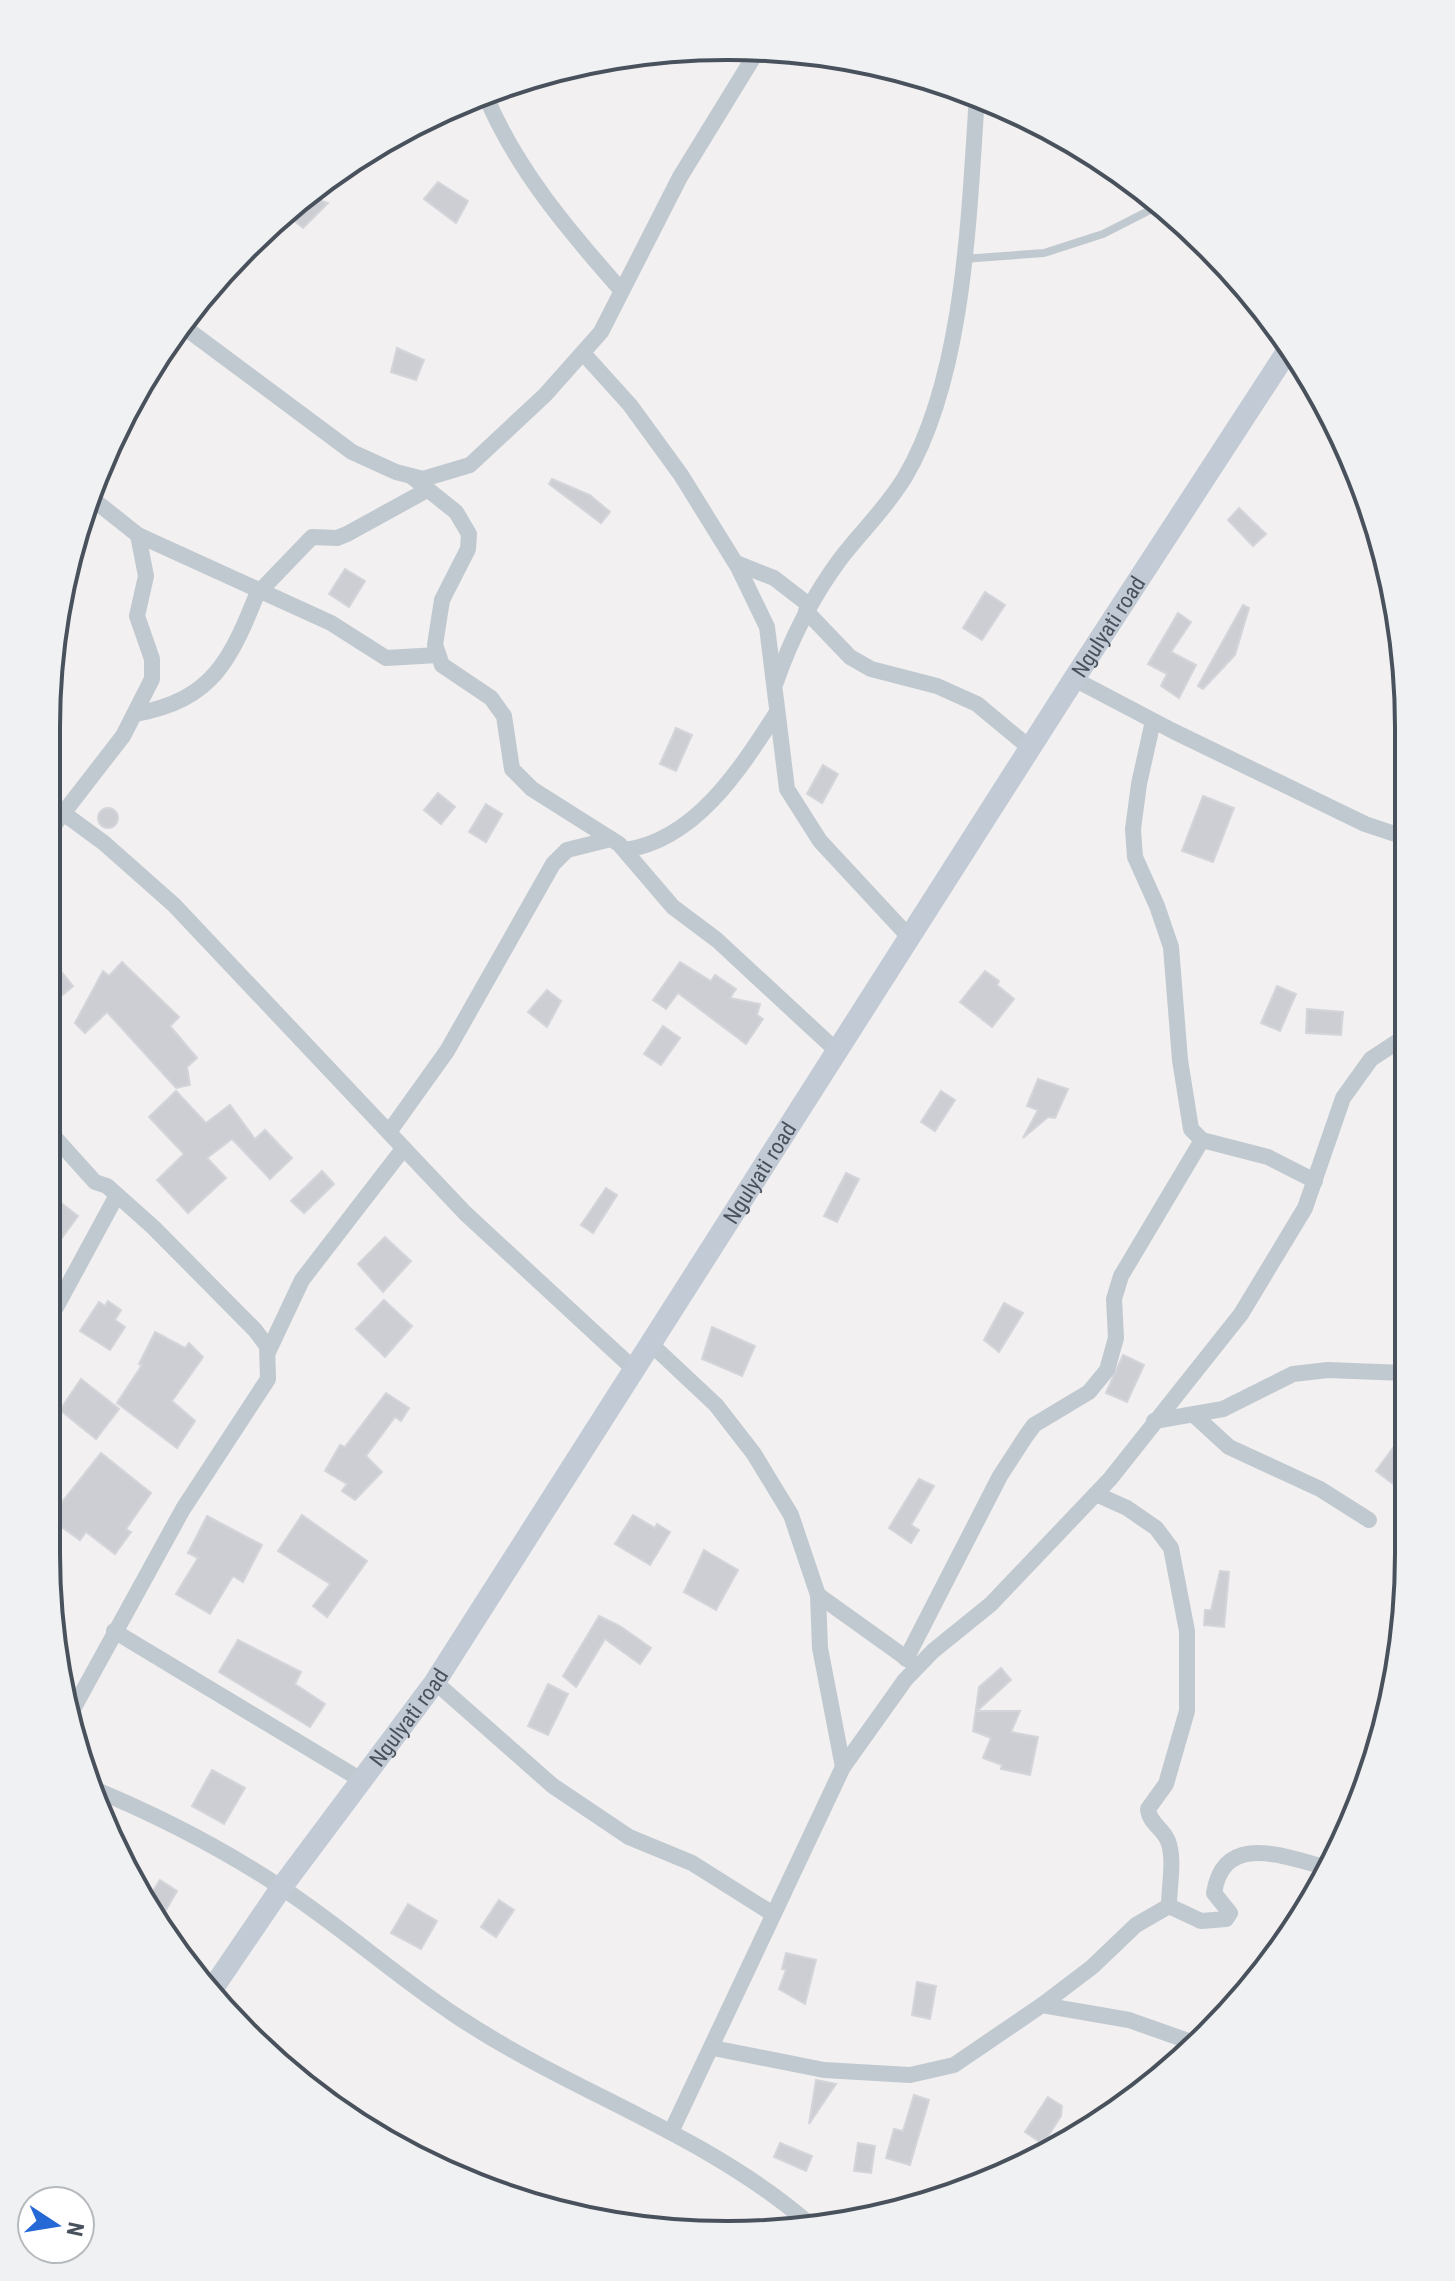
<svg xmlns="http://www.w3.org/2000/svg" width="1455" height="2281" font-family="'Roboto Condensed',sans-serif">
<rect width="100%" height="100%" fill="#f2f0f0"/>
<g fill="#cdced4" stroke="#d4d5da" stroke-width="2">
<path d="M438,182L468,201L456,223L424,199Z"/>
<path d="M304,195L328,203L303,228L285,213Z"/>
<path d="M397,348L424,360L416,380L391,372Z"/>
<path d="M552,479L590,495L610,512L601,523L549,484Z"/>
<path d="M1239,508L1266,534L1253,546L1228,520Z"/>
<path d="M345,569L365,581L349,607L329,594Z"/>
<path d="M985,592L1005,605L982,640L963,628Z"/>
<path d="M1243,605L1249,608L1235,655L1203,689L1198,686Z"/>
<path d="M1178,613L1191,622L1171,652L1196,665L1179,698L1161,686L1167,674L1148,664Z"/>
<path d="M676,728L692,735L676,771L660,764Z"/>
<path d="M823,765L838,774L822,803L807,794Z"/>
<path d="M438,793L455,807L441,824L424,810Z"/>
<path d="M1203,796L1234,808L1213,862L1182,851Z"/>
<path d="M486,804L502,814L486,842L469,832Z"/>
<circle cx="108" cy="818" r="10"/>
<path d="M50,958L73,986L60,997L50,984Z"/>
<path d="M122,962L179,1017L170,1026L197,1058L187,1067L190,1085L176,1088L107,1012L85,1033L75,1023L103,971L109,976Z"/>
<path d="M680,962L711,981L715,975L736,989L730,998L760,1004L757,1015L763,1019L746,1044L678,993L666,1009L653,1000Z"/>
<path d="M985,971L999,981L997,985L1014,999L992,1027L960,1002Z"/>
<path d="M1277,986L1296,994L1280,1031L1261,1023Z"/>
<path d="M547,990L561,1001L547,1027L528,1012Z"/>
<path d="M1307,1009L1343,1012L1341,1035L1306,1033Z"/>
<path d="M663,1026L680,1038L661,1065L644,1054Z"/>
<path d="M1038,1079L1068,1089L1055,1118L1048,1117L1023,1138L1038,1110L1027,1106Z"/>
<path d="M176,1091L206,1123L230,1105L255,1139L265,1130L292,1158L270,1179L232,1139L207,1158L226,1178L188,1213L157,1180L184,1154L149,1117Z"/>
<path d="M941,1091L955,1100L935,1131L921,1122Z"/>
<path d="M322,1171L334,1184L304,1213L291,1201Z"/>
<path d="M846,1173L859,1179L837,1222L824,1216Z"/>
<path d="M606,1188L617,1195L593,1233L581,1225Z"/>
<path d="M48,1193L78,1216L48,1257Z"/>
<path d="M385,1237L411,1261L383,1292L358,1264Z"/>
<path d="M384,1300L412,1326L385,1357L356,1329Z"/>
<path d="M108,1301L121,1310L115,1320L125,1327L110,1350L80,1331L99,1302L105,1306Z"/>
<path d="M1004,1303L1023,1313L999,1352L984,1340Z"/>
<path d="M712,1327L755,1346L742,1376L702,1359Z"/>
<path d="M155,1332L185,1348L189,1343L203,1357L172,1401L195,1421L177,1448L117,1403L142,1365L139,1364Z"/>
<path d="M1123,1355L1144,1365L1127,1402L1106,1393Z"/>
<path d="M81,1379L119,1409L96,1439L60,1410Z"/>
<path d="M386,1393L409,1408L401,1421L395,1417L366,1456L382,1472L355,1500L342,1491L347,1484L325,1471L340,1445L345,1447Z"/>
<path d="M1404,1433V1475L1396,1486L1376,1471Z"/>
<path d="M101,1453L151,1493L126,1529L131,1532L115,1554L86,1532L80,1540L53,1521L58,1513L55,1511Z"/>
<path d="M919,1479L934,1486L911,1525L919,1530L911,1543L889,1528Z"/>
<path d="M302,1515L367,1561L327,1617L313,1606L330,1584L278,1551Z"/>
<path d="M633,1515L655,1528L657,1524L670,1532L650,1565L615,1544Z"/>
<path d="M207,1516L262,1545L243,1582L233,1576L210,1614L176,1594L198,1558L188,1553Z"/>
<path d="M704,1550L738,1570L716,1610L684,1592Z"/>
<path d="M1220,1571L1229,1572L1224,1627L1204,1625L1205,1610H1211Z"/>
<path d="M599,1616L620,1626L651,1648L640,1664L605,1639L576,1687L563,1676Z"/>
<path d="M238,1640L301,1672L295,1684L325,1704L310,1727L219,1672Z"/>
<path d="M1001,1668L1011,1680L977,1711H1020L1011,1732L1038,1737L1030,1775L1001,1769L1002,1765L983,1758L991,1738L973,1731L979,1687Z"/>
<path d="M548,1684L568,1694L548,1735L528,1726Z"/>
<path d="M212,1770L245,1788L224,1824L192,1806Z"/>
<path d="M160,1880L177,1891L157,1925L146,1902Z"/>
<path d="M499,1900L514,1910L496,1937L481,1927Z"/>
<path d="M408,1904L437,1921L421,1949L391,1933Z"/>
<path d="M786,1953L816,1960L805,2004L779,1989L786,1970L782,1969Z"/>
<path d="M917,1982L936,1986L930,2019L912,2015Z"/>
<path d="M816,2080L836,2084L809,2124Z"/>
<path d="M914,2095L929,2100L910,2165L886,2158L894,2129L903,2131Z"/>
<path d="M1048,2097L1062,2106L1061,2116L1043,2144L1025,2132Z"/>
<path d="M780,2143L812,2156L806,2171L774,2157Z"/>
<path d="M858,2143L875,2146L871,2173L854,2171Z"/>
</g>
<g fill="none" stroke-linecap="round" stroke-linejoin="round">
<path stroke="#c1c9d0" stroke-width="8" d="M963,259L1044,253L1103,234L1162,204"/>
<g stroke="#c1c9d0" stroke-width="16">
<path d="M485,94C515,168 569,231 621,290"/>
<path d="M184,327L352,452L396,472L423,479L470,465L545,395L601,332L680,177L758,50"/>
<path d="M583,353L630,405L681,475L738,567L767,627L787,789L820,841L911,939"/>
<path d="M411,476L456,512L469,534L468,549L442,600L435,645L442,665L491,698L504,716L512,769L532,789L619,844L673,907L717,940L839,1053"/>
<path d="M138,535L331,623L386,658L438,655"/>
<path d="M736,563L774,578L809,605"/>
<path d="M261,590L312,537L337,538L347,534L427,490"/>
<path d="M806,611L850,657L871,669L937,686L977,704L1030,748"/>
<path d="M1074,679L1173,731L1365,824L1407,838"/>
<path d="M776,682C792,636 812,597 841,558C862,531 887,507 905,477C965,375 969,212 977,96"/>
<path d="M135,714C214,700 231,659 259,589"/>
<path d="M1153,721L1139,784L1133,829L1135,857L1157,906L1171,947L1180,1060L1191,1129L1202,1140L1268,1157L1315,1181"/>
<path d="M51,804L104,843L174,905L465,1213L636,1371"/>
<path d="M51,829L123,736L152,679V659L137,616L146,576L138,535L90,497"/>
<path d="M625,850C696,840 741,768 777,712"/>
<path d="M49,1131L95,1182L107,1186L153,1227L255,1330L267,1346L268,1379L183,1509L72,1711"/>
<path d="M389,1132L447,1051L553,864L567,850L611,839"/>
<path d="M47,1324L117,1195"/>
<path d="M652,1345L716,1405L754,1454L791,1515L818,1595L820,1648L843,1767"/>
<path d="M268,1352L302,1280L403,1149"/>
<path d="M1194,1415L1229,1447L1320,1489L1369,1520"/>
<path d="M1154,1421L1223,1409L1293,1374L1328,1370L1404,1373"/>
<path d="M1096,1494L1127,1508L1156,1528L1171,1548L1187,1631V1711L1166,1784L1148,1809C1149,1823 1163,1828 1168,1841C1175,1859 1169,1886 1169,1906"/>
<path d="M818,1595L913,1663"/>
<path d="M114,1631L363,1781"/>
<path d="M906,1659L1000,1476L1026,1436L1034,1425L1089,1392L1107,1370L1116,1338L1114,1299L1121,1276L1202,1140"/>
<path d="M435,1682L553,1786L629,1837L692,1863L773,1914"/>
<path d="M89,1787C155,1814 223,1849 282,1888C343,1928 397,1977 458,2017C571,2092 703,2133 806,2221"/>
<path d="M1042,2005L1129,2020L1194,2043"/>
<path d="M713,2048L824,2070L910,2075L954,2065L1042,2005L1092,1967L1136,1925L1169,1906L1201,1921L1226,1919L1230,1913L1214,1893C1224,1831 1284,1857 1325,1867"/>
<path d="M671,2132L843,1767L905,1680L933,1651L991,1604L1110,1479L1241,1314L1305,1208L1343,1098L1371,1059L1406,1036"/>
</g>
<path stroke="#c1cad5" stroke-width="22" id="s1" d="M213,1988L281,1888L435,1682L1074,679L1290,347"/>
</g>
<g text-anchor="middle" stroke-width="7" stroke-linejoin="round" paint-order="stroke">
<g font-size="22" fill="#49525c" stroke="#fff">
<text dy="8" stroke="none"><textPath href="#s1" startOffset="1630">Ngulyati road</textPath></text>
<text dy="8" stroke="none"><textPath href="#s1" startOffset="982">Ngulyati road</textPath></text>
<text dy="8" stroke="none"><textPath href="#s1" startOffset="334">Ngulyati road</textPath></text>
</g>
</g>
<path d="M0 0H1455V2281H0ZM727 60H728A667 667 0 0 1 1395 727V1554A667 667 0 0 1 728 2221H727A667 667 0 0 1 60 1554V727A667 667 0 0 1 727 60Z" fill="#f0f1f2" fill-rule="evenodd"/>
<path fill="none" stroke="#49525c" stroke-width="4" d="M727 60H728A667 667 0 0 1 1395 727V1554A667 667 0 0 1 728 2221H727A667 667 0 0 1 60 1554V727A667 667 0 0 1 727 60Z"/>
<g transform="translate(56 2225) rotate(102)"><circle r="38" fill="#ffffff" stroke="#b6babe" stroke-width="2"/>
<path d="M0-6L14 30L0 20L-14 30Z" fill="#2569d6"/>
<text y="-12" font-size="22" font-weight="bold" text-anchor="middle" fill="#49525c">N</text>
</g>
</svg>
